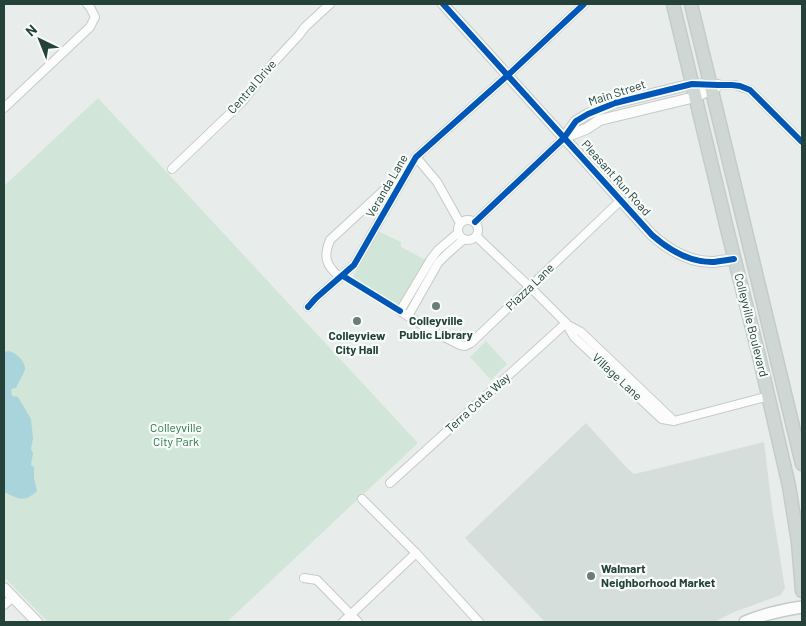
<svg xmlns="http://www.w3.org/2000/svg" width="806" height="626" font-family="Barlow,sans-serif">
<rect width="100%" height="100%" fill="#e8edeb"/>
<path fill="#d6dedb" d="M586,423L627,468L634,474L647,471L764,442L772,507L785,588L781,595L734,612L714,622H545L465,538Z"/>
<g fill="#d1e6d8">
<path d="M98,98L418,443L227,622H48L4,577V186Z"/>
<path d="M378,231L401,242V247L426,260L397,310L350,282Z"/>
<path d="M486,341L507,364L491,380L470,357Z"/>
</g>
<path fill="#a9d4db" d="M9,351C16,353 25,360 25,369C24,374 18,383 16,388H14L11,390L12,396L18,397L31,419L33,438L31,449L33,453L31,465L34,467V478L37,491C24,503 19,499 4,492V352Z"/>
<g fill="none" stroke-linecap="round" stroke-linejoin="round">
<defs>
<g id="minor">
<path d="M718,85H735L750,90L802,142"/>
<path d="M4,108L90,27L95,17L90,7L87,4"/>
<path d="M416,157L437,182L460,223"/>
<path d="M172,169L242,102L275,61L299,35L305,27L330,4"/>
<circle cx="468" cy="230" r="10"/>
<path d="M475,222L564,138"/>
<path d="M458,233L438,250L431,259L400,311L430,330L460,345L465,346L471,343L621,200"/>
<path d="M476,236L535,292L566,323L574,337L662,419L674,421L769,396"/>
<path d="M340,277C326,266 323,257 330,240L396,179L408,166"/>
<path d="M308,307L316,298L354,265L416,157L508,75L584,4"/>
<path d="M408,316L438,263L447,254L464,239"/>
<path d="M566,324L581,332L674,421"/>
<path d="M390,483L566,323"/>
<path d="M362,499L416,553L479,622"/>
<path d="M304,578L317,580L358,622"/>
<path d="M4,605L13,597"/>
<path d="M343,622L416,553"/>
</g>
<g id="tertiary">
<path d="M443,4L652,235C669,250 690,263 714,262C721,261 728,260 734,259"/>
<path d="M565,137L586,129L600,120L695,97L716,87"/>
<path d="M564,138L576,121L588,114L615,103L692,84L718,85"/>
<path d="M4,588L37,622"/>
</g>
<path id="secondary" d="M745,622C763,614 783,610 802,607"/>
<g id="primary">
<path d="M673,4L729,237L759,356L789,486L798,542L802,591"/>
<path d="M691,4L802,464"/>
</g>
</defs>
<use href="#minor" stroke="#c5cac8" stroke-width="10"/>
<use href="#tertiary" stroke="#c5cac8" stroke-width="12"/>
<use href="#secondary" stroke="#c3cbc8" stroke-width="14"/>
<use href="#primary" stroke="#c3ccc9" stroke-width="15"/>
<use href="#minor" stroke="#fcfcfc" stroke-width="8"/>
<use href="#tertiary" stroke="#fcfcfc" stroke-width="10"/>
<use href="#secondary" stroke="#fcfcfc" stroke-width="11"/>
<use href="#primary" stroke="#cfd7d5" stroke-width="12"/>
<defs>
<g id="cycleway">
<path d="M443,4L652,235C669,250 690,263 714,262C721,261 728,260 734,259"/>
<path d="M475,222L564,138L576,121L588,114L615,103L692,84L718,85H732L740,86L750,90L802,142"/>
<path d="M343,276L400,311"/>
<path d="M308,307L316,298L354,265L416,157L508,75L584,4"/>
</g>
</defs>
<use href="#cycleway" stroke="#f7fbf9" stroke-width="9"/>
<use href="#cycleway" stroke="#0057b8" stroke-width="6"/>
</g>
<g fill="#697e78" stroke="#f7fbf9" stroke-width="2">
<circle cx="436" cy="306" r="5"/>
<circle cx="357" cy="321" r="5"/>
<circle cx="591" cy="576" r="5"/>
</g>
<g text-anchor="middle" stroke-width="4.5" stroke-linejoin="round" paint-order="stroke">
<g font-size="12" fill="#24423a" stroke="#f7fbf9">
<text transform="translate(252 87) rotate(-49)" y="4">Central Drive</text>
<text transform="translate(617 93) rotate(-18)" y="4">Main Street</text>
<text transform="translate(616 178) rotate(48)" y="4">Pleasant Run Road</text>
<text transform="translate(387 186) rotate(-60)" y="4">Veranda Lane</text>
<text transform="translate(530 287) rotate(-44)" y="4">Piazza Lane</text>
<text transform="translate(751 325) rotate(76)" y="4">Colleyville Boulevard</text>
<text transform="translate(617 377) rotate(43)" y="4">Village Lane</text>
<text transform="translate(478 403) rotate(-42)" y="4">Terra Cotta Way</text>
</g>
<g font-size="12" font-weight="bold" fill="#24423a" stroke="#f7fbf9">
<text x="436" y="325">Colleyville<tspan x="436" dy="14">Public Library</tspan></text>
<text x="357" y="340">Colleyview<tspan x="357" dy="14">City Hall</tspan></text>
<text x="601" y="573" text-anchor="start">Walmart<tspan x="601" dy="14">Neighborhood Market</tspan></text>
</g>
<g font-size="12" fill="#2d7a4b" stroke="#f7fbf9">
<text x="176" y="432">Colleyville<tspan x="176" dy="14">City Park</tspan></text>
</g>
</g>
<rect width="806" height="626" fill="none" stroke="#24423a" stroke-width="10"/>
<g transform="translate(40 40) rotate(317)" stroke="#f7fbf9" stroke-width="4" paint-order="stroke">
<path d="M0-4L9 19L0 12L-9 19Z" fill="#24423a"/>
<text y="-8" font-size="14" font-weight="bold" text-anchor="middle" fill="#24423a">N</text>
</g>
</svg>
